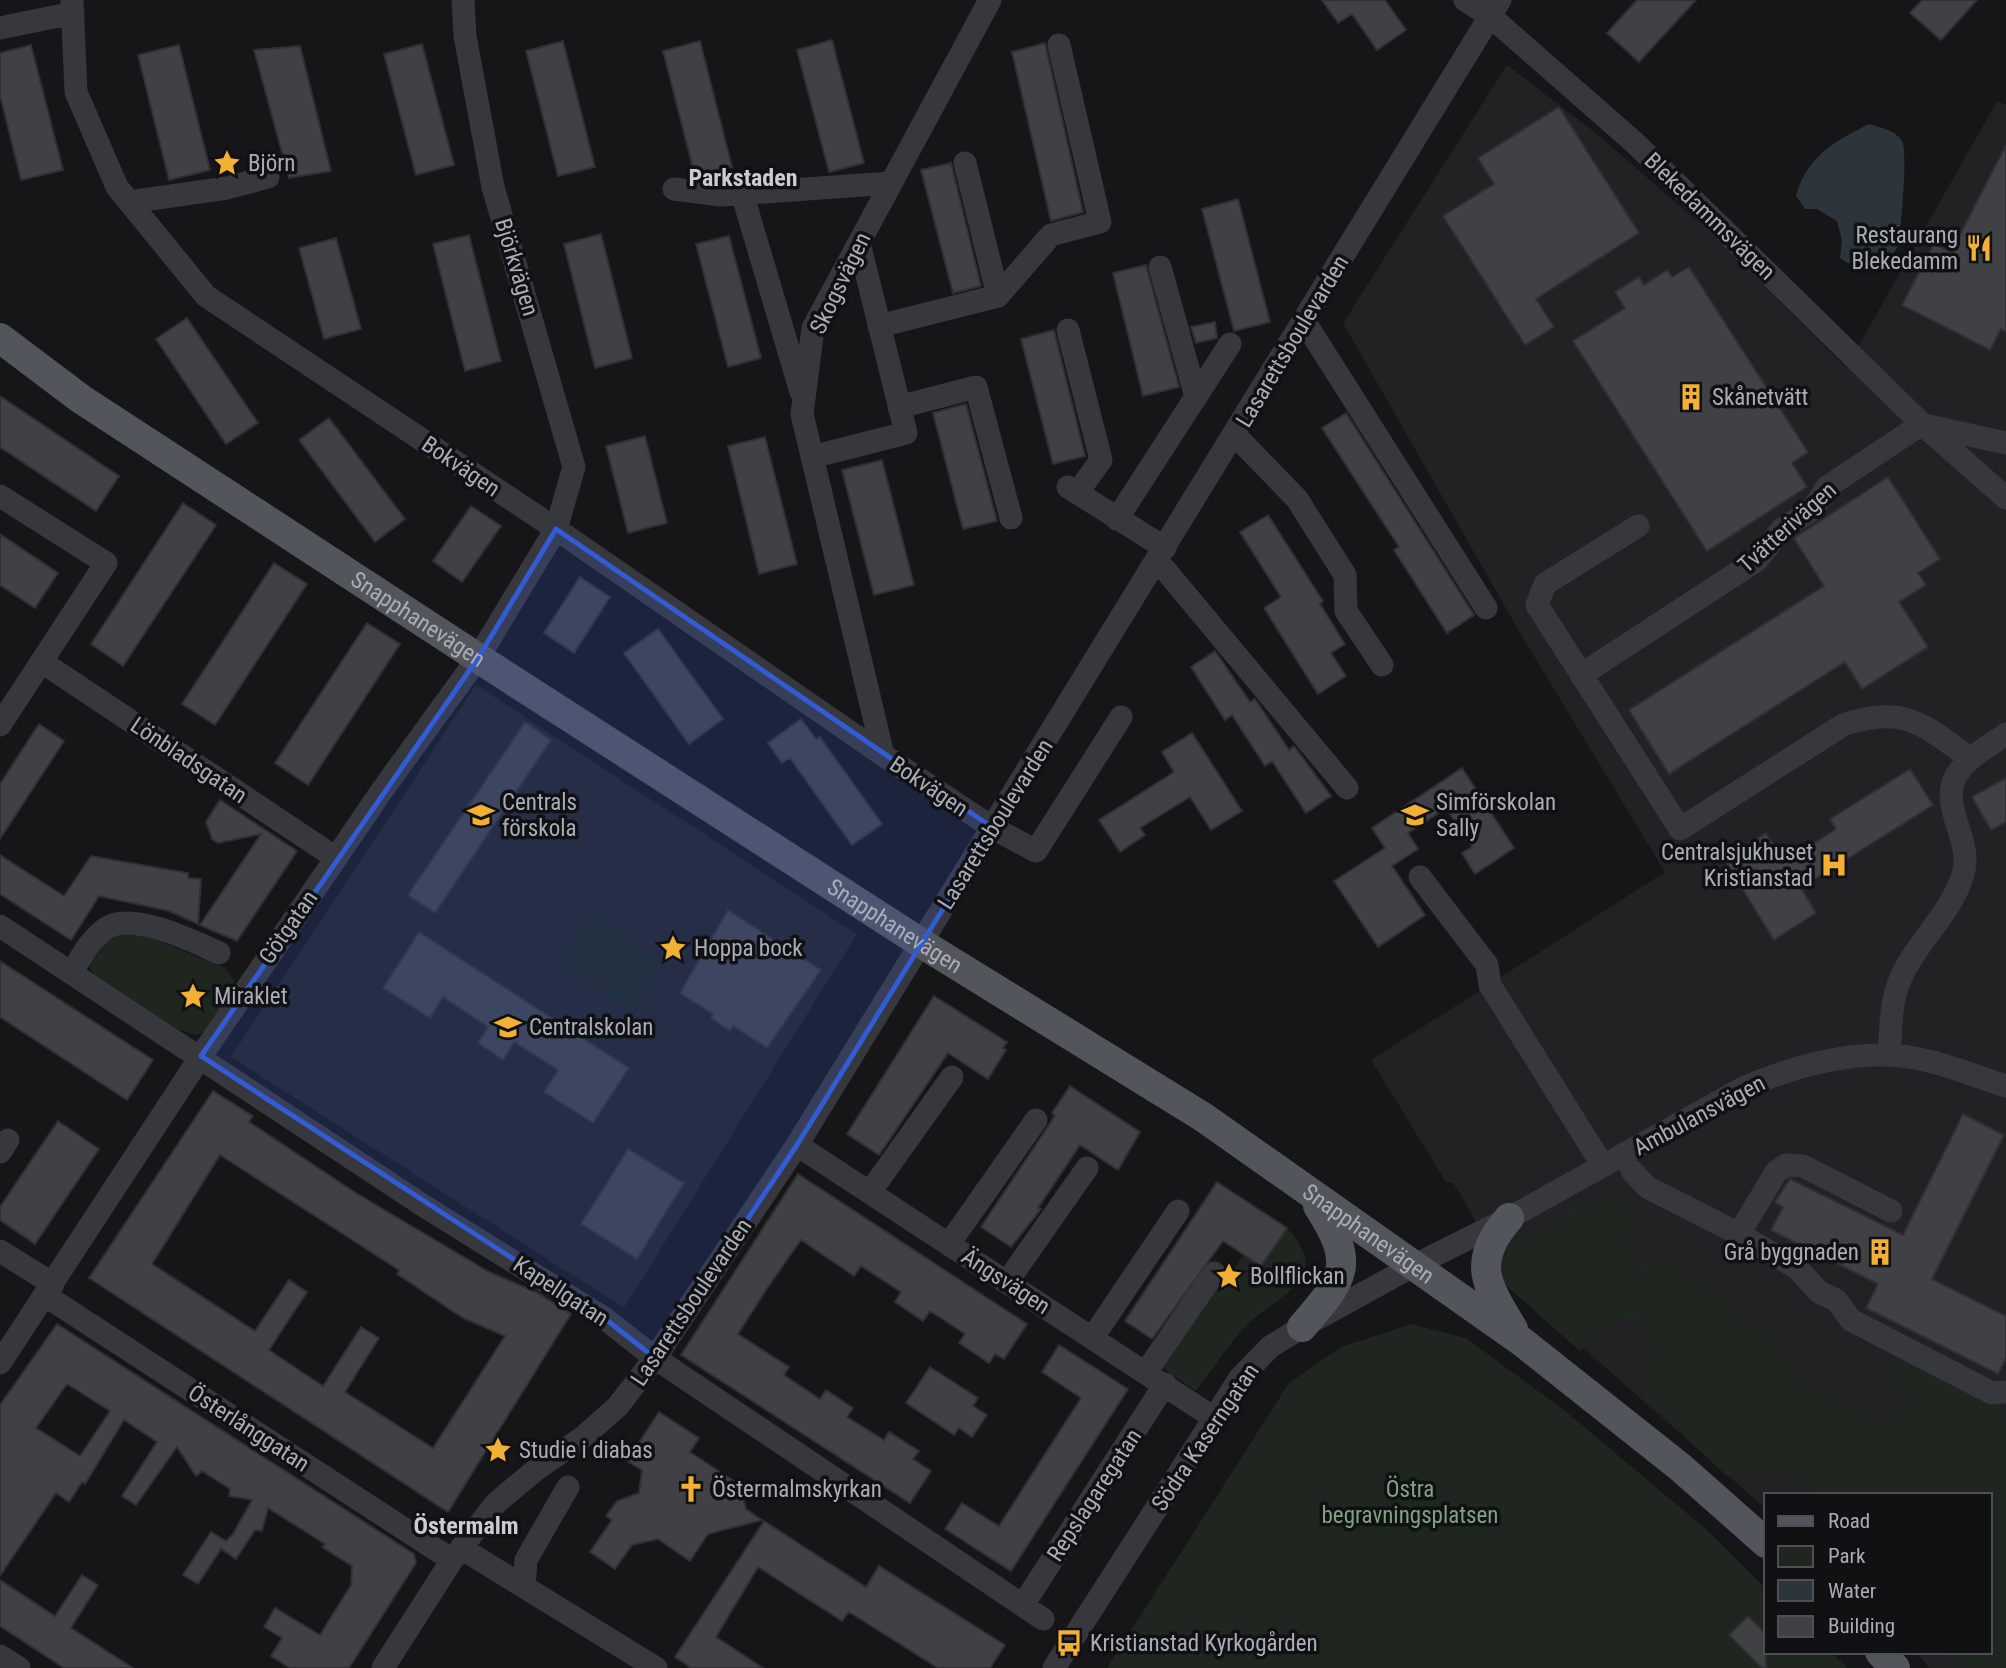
<svg xmlns="http://www.w3.org/2000/svg" width="2006" height="1668" viewBox="0 0 2006 1668" font-family="'Roboto Condensed',sans-serif">
<style>
.built{fill:#222225}
.green{fill:#1e261f}
.water{fill:#2c353c}
.building{fill:#404145;stroke:#303034;stroke-width:2;fill-rule:evenodd}
.lines{fill:none;stroke-linecap:round;stroke-linejoin:round}
.minor{stroke:#37383d;stroke-width:23}
.major{stroke:#53555c;stroke-width:30}
.marked{fill:#325cd3;fill-opacity:0.2;stroke:#325cd3;stroke-width:5;stroke-linejoin:round}
.labels{text-anchor:middle;stroke-width:7;stroke-linejoin:round;paint-order:stroke}
.poi-label{font-size:23px;fill:#a8adb8;stroke:#111113;text-anchor:start}
.street-label{font-size:23px;fill:#a8adb8;stroke:#111113}
.park-label{font-size:23px;fill:#7fa381;stroke:#111113}
.neighbourhood-label{font-size:24px;font-weight:bold;fill:#c9ccd4;stroke:#111113}
</style>
<rect width="100%" height="100%" fill="#161618"/>
<path class="built" d="M 1507,65 L 1597,134 L 1713,235 L 1846,368 L 1997,101 L 2006,105 L 2006,1668 L 1930,1668 L 1915,1652 L 1990,1652 L 1990,1495 L 1766,1495 L 1766,1509 L 1508,1282 L 1461,1195 L 1453,1183 L 1446,1182 L 1371,1060 L 1665,872 L 1523,638 L 1343,323 Z
M 476,685 L 857,934 L 624,1308 L 231,1057 Z"/>
<path class="green" d="M 591,911 L 667,960 L 633,1013 L 557,963 Z
M 139,933 L 225,968 L 234,981 L 235,991 L 209,1029 L 197,1035 L 179,1030 L 94,974 L 89,966 L 112,934 Z
M 1612,1192 L 1627,1211 L 1629,1236 L 1640,1265 L 1681,1269 L 1777,1342 L 1793,1379 L 1886,1424 L 1916,1401 L 1890,1378 L 1902,1355 L 2006,1410 L 2006,1668 L 1959,1668 L 1947,1652 L 1990,1652 L 1990,1495 L 1814,1495 C 1793,1468 1757,1473 1727,1476 L 1637,1392 C 1655,1364 1660,1349 1645,1318 L 1609,1320 L 1603,1336 L 1580,1351 L 1502,1282 C 1503,1274 1503,1262 1507,1255 C 1519,1236 1590,1198 1612,1192 Z
M 1287,1228 C 1333,1277 1282,1293 1250,1322 C 1230,1341 1213,1369 1196,1391 L 1154,1362 L 1214,1273 L 1226,1281 L 1243,1255 L 1261,1266 Z
M 1411,1324 L 1466,1338 L 1569,1414 L 1708,1531 L 1766,1589 L 1766,1652 L 1831,1652 L 1847,1668 L 1107,1668 L 1289,1383 L 1341,1347 Z"/>
<path class="water" d="M 1869,124 C 1881,128 1895,130 1902,141 C 1908,151 1901,230 1898,244 C 1891,269 1857,272 1840,258 L 1842,240 L 1837,221 L 1817,209 L 1805,209 L 1796,196 C 1806,157 1835,141 1869,124 Z"/>
<path class="building" d="M 1322,0 L 1385,0 L 1406,30 L 1377,50 L 1352,14 L 1338,23 Z
M 1637,0 L 1696,0 L 1639,62 L 1607,33 Z
M 1922,0 L 1977,0 L 1941,40 L 1910,13 Z
M 832,40 L 864,163 L 829,172 L 797,50 Z
M 563,41 L 595,167 L 558,176 L 526,51 Z
M 700,41 L 732,167 L 695,176 L 663,51 Z
M 1045,43 L 1083,212 L 1051,221 L 1012,52 Z
M 422,44 L 454,165 L 416,175 L 384,54 Z
M 31,45 L 63,170 L 21,180 L 0,95 L 0,53 Z
M 179,45 L 210,170 L 169,180 L 138,55 Z
M 300,46 L 331,171 L 289,178 L 254,50 Z
M 1559,107 L 1639,233 L 1536,299 L 1554,327 L 1525,345 L 1443,216 L 1494,184 L 1478,158 Z
M 2006,145 L 2006,332 L 2001,329 L 1990,350 L 1902,305 L 1934,244 L 1951,252 Z
M 951,163 L 981,286 L 953,293 L 921,170 Z
M 1238,199 L 1270,322 L 1234,331 L 1202,209 Z
M 601,234 L 632,358 L 595,368 L 564,244 Z
M 469,235 L 501,361 L 465,371 L 433,244 Z
M 729,236 L 761,358 L 728,367 L 696,244 Z
M 336,238 L 361,329 L 324,339 L 299,248 Z
M 1146,265 L 1179,387 L 1143,396 L 1113,273 Z
M 1689,267 L 1808,452 L 1792,463 L 1807,487 L 1707,551 L 1573,341 L 1625,308 L 1615,292 L 1639,277 L 1644,285 L 1667,270 L 1672,277 Z
M 187,318 L 258,423 L 226,444 L 156,339 Z
M 1215,322 L 1217,338 L 1196,343 L 1191,327 Z
M 1054,330 L 1085,456 L 1053,464 L 1021,339 Z
M 0,396 L 119,476 L 96,511 L 0,447 Z
M 966,404 L 997,521 L 963,529 L 933,413 Z
M 1346,413 L 1474,615 L 1447,633 L 1394,550 L 1399,547 L 1322,428 Z
M 329,418 L 405,519 L 375,542 L 299,440 Z
M 645,436 L 667,523 L 628,533 L 606,446 Z
M 765,437 L 797,564 L 759,574 L 728,446 Z
M 882,460 L 914,585 L 874,595 L 842,470 Z
M 1888,477 L 1940,559 L 1918,573 L 1926,585 L 1899,602 L 1928,647 L 1862,689 L 1845,662 L 1669,774 L 1629,710 L 1824,586 L 1794,538 Z
M 183,503 L 216,525 L 123,666 L 91,644 Z
M 471,506 L 501,526 L 462,582 L 433,561 Z
M 1268,515 L 1323,601 L 1320,604 L 1345,644 L 1331,653 L 1346,676 L 1318,694 L 1264,608 L 1281,597 L 1240,532 Z
M 0,534 L 58,573 L 35,608 L 0,585 Z
M 274,563 L 307,584 L 215,725 L 182,704 Z
M 580,577 L 610,597 L 574,653 L 544,633 Z
M 367,623 L 400,644 L 308,785 L 275,763 Z
M 658,629 L 723,719 L 689,744 L 624,653 Z
M 1215,651 L 1250,702 L 1255,699 L 1289,750 L 1294,746 L 1331,796 L 1306,813 L 1272,761 L 1265,766 L 1232,715 L 1225,720 L 1191,667 Z
M 801,719 L 816,739 L 820,737 L 882,824 L 852,845 L 790,758 L 782,763 L 768,743 Z
M 525,722 L 551,740 L 435,913 L 408,895 Z
M 39,724 L 64,741 L 0,839 L 0,784 Z
M 1192,733 L 1242,811 L 1211,830 L 1190,797 L 1140,828 L 1145,835 L 1120,852 L 1099,820 L 1174,772 L 1162,752 Z
M 1462,768 L 1514,848 L 1475,874 L 1462,853 L 1472,847 L 1446,808 L 1408,833 L 1418,849 L 1392,866 L 1425,915 L 1378,947 L 1334,881 L 1385,848 L 1372,828 Z
M 1910,769 L 1933,805 L 1801,888 L 1816,913 L 1774,940 L 1724,859 L 1766,833 L 1784,862 L 1836,829 L 1830,819 Z
M 2006,778 L 2006,822 L 1991,830 L 1972,797 Z
M 220,800 L 297,851 L 237,941 L 200,925 L 261,834 L 218,843 L 212,839 L 206,822 Z
M 0,855 L 64,896 L 91,856 L 188,873 L 188,878 L 201,879 L 198,924 L 169,911 L 99,896 L 71,940 L 0,894 Z
M 728,910 L 821,970 L 767,1048 L 733,1026 L 730,1031 L 711,1018 L 713,1014 L 680,993 Z
M 419,932 L 629,1068 L 593,1123 L 544,1092 L 558,1070 L 514,1042 L 503,1060 L 478,1043 L 488,1027 L 443,997 L 430,1018 L 383,988 Z
M 0,961 L 153,1060 L 127,1100 L 0,1017 Z
M 934,996 L 1007,1042 L 1003,1048 L 1006,1050 L 988,1079 L 948,1053 L 879,1155 L 847,1134 Z
M 1070,1086 L 1140,1132 L 1118,1170 L 1080,1145 L 1038,1208 L 1041,1209 L 1011,1247 L 981,1227 L 1047,1128 L 1055,1115 L 1052,1113 Z
M 213,1091 L 253,1116 L 249,1122 L 356,1193 L 489,1272 L 536,1292 L 571,1314 L 448,1512 L 89,1278 ZM 220,1155 L 399,1270 L 397,1274 L 463,1318 L 505,1336 L 433,1448 L 345,1392 L 379,1338 L 361,1327 L 323,1386 L 269,1350 L 307,1292 L 289,1280 L 255,1331 L 152,1264 Z
M 1963,1114 L 2004,1135 L 1932,1279 L 2006,1316 L 2006,1358 L 1998,1374 L 1866,1308 L 1878,1284 L 1771,1230 L 1783,1207 L 1775,1202 L 1790,1179 L 1903,1235 Z
M 58,1121 L 99,1149 L 35,1244 L 0,1220 L 0,1207 Z
M 628,1149 L 684,1183 L 637,1259 L 581,1224 Z
M 798,1174 L 1027,1324 L 1004,1359 L 995,1354 L 989,1363 L 959,1343 L 965,1334 L 930,1311 L 923,1321 L 895,1302 L 901,1292 L 861,1266 L 854,1276 L 801,1240 L 768,1287 L 738,1334 L 789,1367 L 784,1375 L 820,1399 L 826,1390 L 853,1408 L 847,1417 L 884,1440 L 889,1432 L 919,1451 L 913,1459 L 931,1471 L 910,1503 L 681,1355 Z
M 1217,1182 L 1287,1228 L 1261,1266 L 1223,1241 L 1152,1339 L 1125,1321 Z
M 57,1324 L 414,1554 L 416,1563 L 349,1668 L 290,1668 L 271,1656 L 282,1638 L 264,1627 L 275,1608 L 320,1635 L 351,1585 L 352,1566 L 322,1547 L 325,1544 L 268,1508 L 262,1531 L 255,1530 L 236,1559 L 221,1549 L 198,1584 L 183,1575 L 211,1532 L 226,1541 L 233,1534 L 252,1500 L 229,1496 L 230,1489 L 202,1471 L 196,1476 L 177,1447 L 136,1505 L 122,1496 L 157,1442 L 124,1420 L 85,1484 L 82,1482 L 69,1502 L 56,1493 L 0,1576 L 0,1405 ZM 67,1384 L 110,1411 L 80,1456 L 36,1428 Z
M 1059,1345 L 1128,1389 L 1011,1571 L 945,1529 L 962,1503 L 999,1526 L 1081,1398 L 1042,1372 Z
M 930,1367 L 978,1398 L 973,1406 L 987,1415 L 972,1437 L 959,1428 L 954,1435 L 906,1403 Z
M 659,1412 L 699,1438 L 690,1452 L 740,1485 L 746,1509 L 762,1520 L 708,1534 L 690,1561 L 658,1539 L 632,1545 L 615,1569 L 590,1552 L 612,1520 L 606,1516 L 617,1501 L 639,1493 L 642,1470 L 627,1461 Z
M 764,1521 L 866,1587 L 879,1566 L 1005,1645 L 990,1668 L 938,1668 L 849,1612 L 842,1621 L 758,1567 L 716,1637 L 763,1668 L 691,1668 L 675,1657 Z
M 82,1575 L 98,1585 L 71,1628 L 133,1668 L 64,1668 L 0,1626 L 0,1580 L 55,1616 Z
M 1748,1616 L 1766,1634 L 1766,1668 L 1762,1668 L 1729,1635 Z"/>
<g class="lines">
<path class="minor" d="M 72,0 L 76,92 L 117,187 L 206,296 L 556,529 L 883,755 L 993,828 L 1036,851 L 1121,717
M 1465,0 L 1490,16 L 1635,143 L 1922,424 L 2006,498
M 0,28 L 73,13
M 674,189 L 721,195 L 891,183
M 742,193 L 801,392
M 129,202 L 227,188 L 268,177
M 1160,267 L 1196,397
M 998,296 L 1051,235 L 1100,222 L 1059,45
M 1304,321 L 1486,608
M 879,326 L 998,296 L 965,163
M 1068,330 L 1101,460 L 1077,493
M 899,407 L 976,387 L 1011,518
M 1924,425 L 2006,443
M 1235,435 L 1297,499 L 1345,575 L 1346,611 L 1382,665
M 812,457 L 906,433 L 859,243
M 1068,487 L 1165,548
M 0,496 L 106,563 L 0,725
M 1117,519 L 1230,344
M 1638,526 L 1545,584 L 1537,605 L 1680,829 L 1843,725 C 1904,704 1924,725 1971,759
M 1157,560 L 1347,788
M 42,662 L 336,858
M 1581,675 L 1757,560 L 1782,529 L 1813,509 L 1827,487 L 1922,424
M 883,755 L 802,414 L 813,328 L 990,0
M 1420,877 L 1487,965 L 1490,985 L 1603,1166
M 0,926 L 424,1206 L 604,1318 L 655,1358 L 1043,1619
M 72,972 C 81,957 90,940 105,929 C 130,910 193,941 219,953
M 1889,1055 C 1891,1032 1890,1007 1898,985 C 1912,945 1951,916 1963,874 C 1973,841 1942,811 1954,780 C 1963,759 1988,747 2006,734
M 797,1145 L 1214,1418
M 0,1152 L 8,1140
M 1632,1171 L 1647,1187 L 1739,1234 L 1797,1268 L 1819,1292 L 1836,1300 L 1851,1320 L 1992,1393 L 2006,1392
M 870,1192 L 952,1077
M 1739,1234 L 1776,1172 L 1786,1165 L 1803,1166 L 1891,1211
M 949,1244 L 1036,1120
M 0,1251 L 53,1284
M 1007,1282 L 1087,1168
M 46,1296 L 452,1560
M 1093,1337 L 1178,1211
M 0,1363 L 201,1056 L 383,789 L 478,658 L 556,529 L 574,467 L 493,187 L 465,36 L 463,0
M 1146,1372 L 1214,1273
M 461,1548 L 656,1668
M 524,1587 L 526,1560 L 568,1487
M 1023,1605 L 1165,1384
M 0,1656 L 19,1668
M 383,1668 L 452,1560 L 496,1503 L 538,1468 L 582,1438 L 618,1406 L 655,1358 L 797,1145 L 1500,0
M 1054,1668 L 1240,1378 L 1270,1347 L 1302,1327 L 1413,1266 L 1509,1218 L 1743,1088 C 1798,1064 1869,1045 1928,1061 C 1955,1067 1980,1078 2006,1086"/>
<g class="major">
<path id="s1" d="M 0,338 L 81,399 L 478,658 L 921,943 L 1203,1117 L 1521,1341 L 1680,1467 L 1766,1543"/>
<path d="M 1509,1218 C 1470,1262 1487,1286 1513,1329"/>
<path d="M 1302,1327 C 1345,1277 1356,1265 1318,1206"/>
<path d="M 1880,1652 L 1895,1668"/>
</g>
</g>
<path class="marked" d="M 556,529 L 993,828 L 797,1145 L 655,1358 L 604,1318 L 201,1056 L 478,658 Z"/>
<defs>
<symbol id="sight-bare" viewBox="-9 -9 18 18"><path d="M0-6L1.8-2.2L6-1.7L2.9 1.2L3.7 5.4L0 3.3L-3.7 5.4L-2.9 1.2L-6-1.7L-1.8-2.2Z" fill="#f2b134" stroke="#111113" stroke-width="2.5" paint-order="stroke"/></symbol>
<symbol id="restaurant-bare" viewBox="-9 -9 18 18"><path d="M-5-6h1v4h1v-4h1v4h1v-4h1v5L-1.5 .5V6h-2V.5L-5-1ZM5-6V6H3V1.5H1.5Q1.5-4 5-6Z" fill="#f2b134" stroke="#111113" stroke-width="2.5" paint-order="stroke"/></symbol>
<symbol id="building-bare" viewBox="-9 -9 18 18"><path d="M-4-6H4V6H1V3H-1V6H-4ZM-2.5-4.3h1.7v1.8h-1.7ZM.8-4.3h1.7v1.8H.8ZM-2.5-1h1.7V.8h-1.7ZM.8-1h1.7V.8H.8Z" fill="#f2b134" stroke="#111113" stroke-width="2.5" paint-order="stroke"/></symbol>
<symbol id="school-bare" viewBox="-9 -9 18 18"><path d="M0-5L7-2L0 1L-7-2ZM-4 1L0 2.5L4 1V4Q0 6-4 4Z" fill="#f2b134" stroke="#111113" stroke-width="2.5" paint-order="stroke"/></symbol>
<symbol id="hospital-bare" viewBox="-9 -9 18 18"><path d="M-5-5h3v3.5h4V-5h3V5h-3V1.5h-4V5h-3Z" fill="#f2b134" stroke="#111113" stroke-width="2.5" paint-order="stroke"/></symbol>
<symbol id="church-bare" viewBox="-9 -9 18 18"><path d="M-1.2-6h2.4v3.5h3.3v2.4h-3.3V6h-2.4V-.1h-3.3v-2.4h3.3Z" fill="#f2b134" stroke="#111113" stroke-width="2.5" paint-order="stroke"/></symbol>
<symbol id="bus-bare" viewBox="-9 -9 18 18"><path d="M-5-6H5V4H4V6H2V4H-2V6H-4V4H-5ZM-3.5-4V0h7V-4ZM-3.5 1.2v1.5H-2V1.2ZM2 1.2v1.5H3.5V1.2Z" fill="#f2b134" stroke="#111113" stroke-width="2.5" paint-order="stroke"/></symbol>
</defs>
<g fill-rule="evenodd">
<use href="#sight-bare" x="208" y="144" width="38" height="38"/>
<use href="#restaurant-bare" x="1960" y="229" width="38" height="38"/>
<use href="#building-bare" x="1672" y="378" width="38" height="38"/>
<use href="#school-bare" x="462" y="796" width="38" height="38"/>
<use href="#school-bare" x="1396" y="796" width="38" height="38"/>
<use href="#hospital-bare" x="1815" y="846" width="38" height="38"/>
<use href="#sight-bare" x="654" y="929" width="38" height="38"/>
<use href="#sight-bare" x="174" y="977" width="38" height="38"/>
<use href="#school-bare" x="489" y="1008" width="38" height="38"/>
<use href="#building-bare" x="1861" y="1233" width="38" height="38"/>
<use href="#sight-bare" x="1210" y="1257" width="38" height="38"/>
<use href="#sight-bare" x="479" y="1431" width="38" height="38"/>
<use href="#church-bare" x="672" y="1470" width="38" height="38"/>
<use href="#bus-bare" x="1050" y="1624" width="38" height="38"/>
</g>
<g class="labels">
<g class="poi-label">
<text x="248" y="171">Björn</text>
<text x="1958" y="243" text-anchor="end">Restaurang<tspan x="1958" dy="26">Blekedamm</tspan></text>
<text x="1712" y="405">Skånetvätt</text>
<text x="502" y="810">Centrals<tspan x="502" dy="26">förskola</tspan></text>
<text x="1436" y="810">Simförskolan<tspan x="1436" dy="26">Sally</tspan></text>
<text x="1813" y="860" text-anchor="end">Centralsjukhuset<tspan x="1813" dy="26">Kristianstad</tspan></text>
<text x="694" y="956">Hoppa bock</text>
<text x="214" y="1004">Miraklet</text>
<text x="529" y="1035">Centralskolan</text>
<text x="1859" y="1260" text-anchor="end">Grå byggnaden</text>
<text x="1250" y="1284">Bollflickan</text>
<text x="519" y="1458">Studie i diabas</text>
<text x="712" y="1497">Östermalmskyrkan</text>
<text x="1090" y="1651">Kristianstad Kyrkogården</text>
</g>
<g class="street-label">
<text transform="translate(1710 216) rotate(44)" y="8">Blekedammsvägen</text>
<text transform="translate(517 267) rotate(73)" y="8">Björkvägen</text>
<text transform="translate(840 283) rotate(-64)" y="8">Skogsvägen</text>
<text transform="translate(1292 341) rotate(-59)" y="8">Lasarettsboulevarden</text>
<text transform="translate(461 466) rotate(34)" y="8">Bokvägen</text>
<text transform="translate(1787 527) rotate(-42)" y="8">Tvätterivägen</text>
<text dy="8" stroke="none"><textPath href="#s1" startOffset="504">Snapphanevägen</textPath></text>
<text transform="translate(189 760) rotate(34)" y="8">Lönbladsgatan</text>
<text transform="translate(929 786) rotate(34)" y="8">Bokvägen</text>
<text transform="translate(995 824) rotate(-58)" y="8">Lasarettsboulevarden</text>
<text dy="8" stroke="none"><textPath href="#s1" startOffset="1071">Snapphanevägen</textPath></text>
<text transform="translate(288 927) rotate(-55)" y="8">Götgatan</text>
<text transform="translate(1699 1115) rotate(-28)" y="8">Ambulansvägen</text>
<text dy="8" stroke="none"><textPath href="#s1" startOffset="1636">Snapphanevägen</textPath></text>
<text transform="translate(1006 1281) rotate(33)" y="8">Ängsvägen</text>
<text transform="translate(561 1291) rotate(33)" y="8">Kapellgatan</text>
<text transform="translate(691 1302) rotate(-56)" y="8">Lasarettsboulevarden</text>
<text transform="translate(249 1428) rotate(33)" y="8">Österlånggatan</text>
<text transform="translate(1205 1437) rotate(-56)" y="8">Södra Kaserngatan</text>
<text transform="translate(1094 1495) rotate(-57)" y="8">Repslagaregatan</text>
</g>
<g class="park-label">
<text x="1410" y="1497">Östra<tspan x="1410" dy="26">begravningsplatsen</tspan></text>
</g>
<g class="neighbourhood-label">
<text x="743" y="186">Parkstaden</text>
<text x="466" y="1534">Östermalm</text>
</g>
</g>
<rect x="1764" y="1493" width="228" height="161" fill="#111113" stroke="#4d4f55" stroke-width="2"/>
<rect x="1778" y="1516" width="35" height="10" fill="#53555c" stroke="#4d4f55" stroke-width="2"/>
<text x="1828" y="1528" font-size="21" fill="#a8adb8">Road</text>
<rect x="1778" y="1546" width="35" height="21" fill="#1e261f" stroke="#4d4f55" stroke-width="2"/>
<text x="1828" y="1563" font-size="21" fill="#a8adb8">Park</text>
<rect x="1778" y="1580" width="35" height="21" fill="#2c353c" stroke="#4d4f55" stroke-width="2"/>
<text x="1828" y="1598" font-size="21" fill="#a8adb8">Water</text>
<rect x="1778" y="1616" width="35" height="21" fill="#404145" stroke="#4d4f55" stroke-width="2"/>
<text x="1828" y="1633" font-size="21" fill="#a8adb8">Building</text>
</svg>
